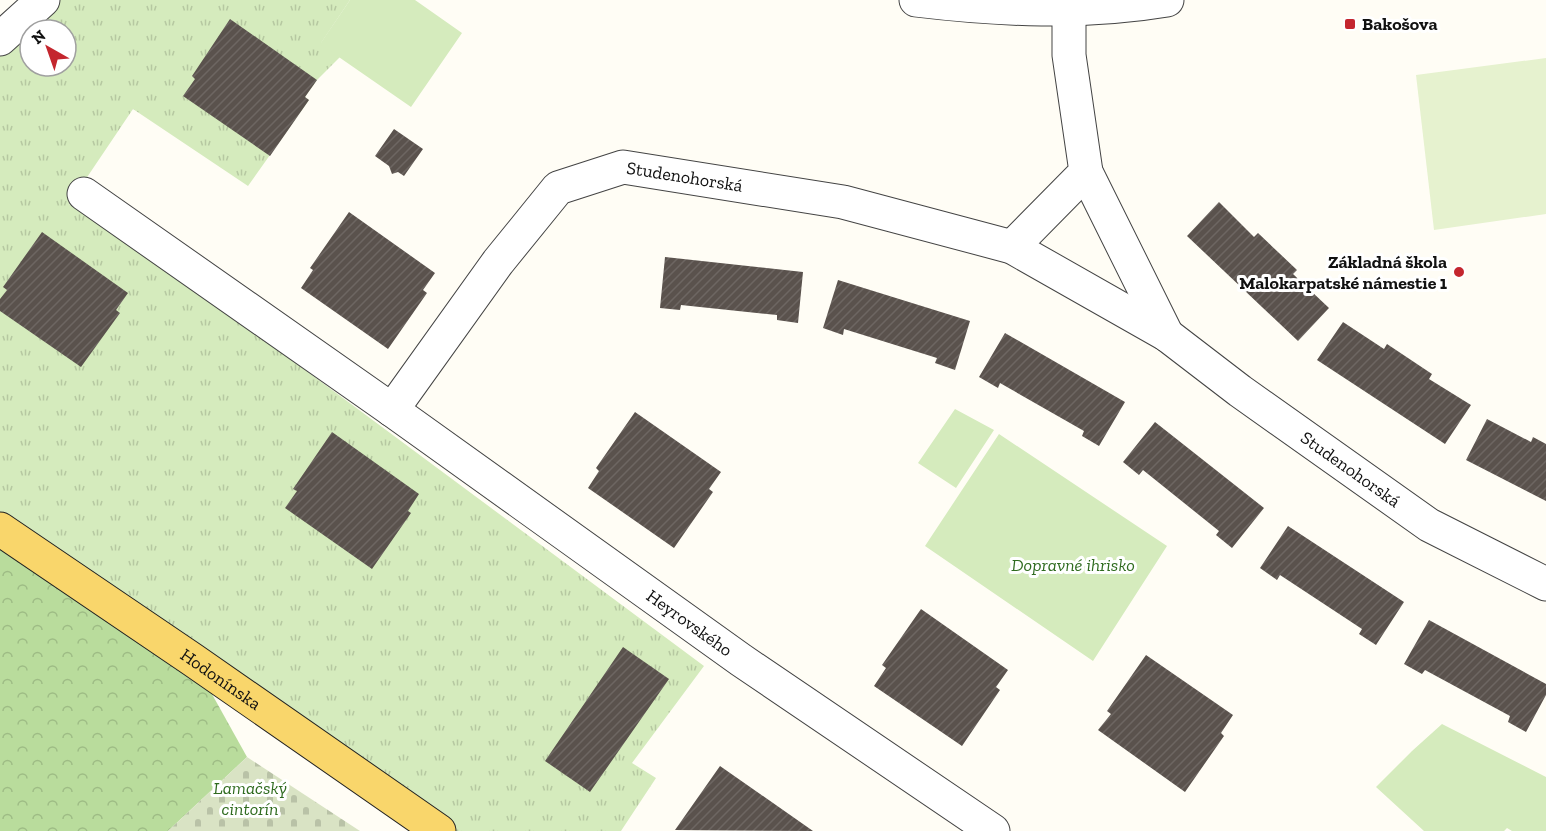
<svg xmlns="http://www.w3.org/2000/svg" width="1546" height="831" viewBox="0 0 1546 831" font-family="'Zilla Slab',serif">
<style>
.grass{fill:url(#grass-tufts);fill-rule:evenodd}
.forest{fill:url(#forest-crowns)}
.cemetery{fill:url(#cemetery-stones)}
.park{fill:#d5ebbd}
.pitch{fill:#e6f2cf}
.building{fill:url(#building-hatch)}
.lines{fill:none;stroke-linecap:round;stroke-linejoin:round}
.minor-casing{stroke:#444;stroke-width:35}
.tertiary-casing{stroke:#444;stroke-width:35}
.primary-casing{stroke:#222;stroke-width:35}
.minor{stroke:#fff;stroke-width:33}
.tertiary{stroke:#fff;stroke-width:33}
.primary{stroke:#f9d66b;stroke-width:33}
.poi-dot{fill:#c4262e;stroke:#fff;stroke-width:2}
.labels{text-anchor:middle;stroke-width:6;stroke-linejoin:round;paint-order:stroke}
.poi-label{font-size:18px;font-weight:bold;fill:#111;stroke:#fff;text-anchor:start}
.street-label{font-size:18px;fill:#111;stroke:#fff}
.park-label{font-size:18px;font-style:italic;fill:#2f6b1f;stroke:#fff}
</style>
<defs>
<pattern id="grass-tufts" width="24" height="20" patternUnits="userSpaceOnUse" patternTransform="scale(1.5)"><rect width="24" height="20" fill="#d5ebbd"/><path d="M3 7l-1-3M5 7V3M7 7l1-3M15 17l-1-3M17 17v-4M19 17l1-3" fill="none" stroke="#b6c8a1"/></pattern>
<pattern id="forest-crowns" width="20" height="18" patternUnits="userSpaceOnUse" patternTransform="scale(1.5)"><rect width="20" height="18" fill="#b9dc9c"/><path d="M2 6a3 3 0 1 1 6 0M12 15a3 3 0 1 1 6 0" fill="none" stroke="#9ebc85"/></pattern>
<pattern id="cemetery-stones" width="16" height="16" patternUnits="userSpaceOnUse" patternTransform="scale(1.5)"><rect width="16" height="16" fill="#d9e3c4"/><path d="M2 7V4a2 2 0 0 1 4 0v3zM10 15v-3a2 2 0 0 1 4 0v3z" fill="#b9c2a7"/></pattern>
<pattern id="building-hatch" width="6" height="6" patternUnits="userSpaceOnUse" patternTransform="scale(1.5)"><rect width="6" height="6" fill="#5a524d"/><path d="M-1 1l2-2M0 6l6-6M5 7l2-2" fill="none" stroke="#6d6662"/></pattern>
</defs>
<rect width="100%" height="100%" fill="#fffdf5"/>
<path class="grass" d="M 43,0 L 350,0 L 321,43 L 340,57 L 317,80 L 305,97 L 309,100 L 248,186 L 133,109 L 69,204 L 184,280 L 704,666 L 632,763 L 656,778 L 621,831 L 439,831 L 0,529 L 0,39 ZM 30,30 L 66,30 L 66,66 L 30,66 Z"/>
<path class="forest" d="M 0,529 L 193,660 L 247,757 L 168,831 L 0,831 Z"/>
<path class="cemetery" d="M 247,757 L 360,831 L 168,831 Z"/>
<path class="park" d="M 350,0 L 415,0 L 462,33 L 411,107 L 320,44 Z
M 955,409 L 994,430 L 956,488 L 918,463 Z
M 999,434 L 1167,546 L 1093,661 L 925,546 Z
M 1442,724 L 1546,777 L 1546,831 L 1512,831 L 1507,828 L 1504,831 L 1424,831 L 1376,787 L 1412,751 Z"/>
<path class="pitch" d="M 1546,58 L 1546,214 L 1434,230 L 1416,75 Z"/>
<path class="building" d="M 230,19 L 317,80 L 305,97 L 309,100 L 270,156 L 183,96 L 195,79 L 192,76 Z
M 394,129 L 423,149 L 404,176 L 398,172 L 392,174 L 389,166 L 375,156 Z
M 1219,202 L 1254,237 L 1258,233 L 1297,270 L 1293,274 L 1329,308 L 1298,341 L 1187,236 Z
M 349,212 L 435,273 L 423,290 L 427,293 L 388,349 L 301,288 L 313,270 L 310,268 Z
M 42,232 L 128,293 L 116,310 L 120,313 L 81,367 L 0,311 L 0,299 L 7,290 L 3,287 Z
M 665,257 L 803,272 L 798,323 L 777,320 L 777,315 L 681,305 L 680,310 L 660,308 Z
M 838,280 L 970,321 L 955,370 L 935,363 L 937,358 L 844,329 L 843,335 L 823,328 Z
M 1343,322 L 1384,349 L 1387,344 L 1432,374 L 1429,379 L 1471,405 L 1445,444 L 1317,360 Z
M 1005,333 L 1125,402 L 1099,446 L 1082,436 L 1084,431 L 1000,383 L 998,388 L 979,377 Z
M 635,412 L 721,472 L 709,489 L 713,492 L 674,548 L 588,488 L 599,471 L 596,468 Z
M 1487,419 L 1531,442 L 1533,437 L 1546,444 L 1546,501 L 1466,460 Z
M 1155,422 L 1264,508 L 1232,548 L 1216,535 L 1219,531 L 1143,470 L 1139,475 L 1123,462 Z
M 332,432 L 419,494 L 408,511 L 411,513 L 372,569 L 285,508 L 297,491 L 293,489 Z
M 1288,526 L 1404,602 L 1376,645 L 1359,634 L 1362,629 L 1280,575 L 1277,580 L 1260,568 Z
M 921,609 L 1008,670 L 996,687 L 1000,690 L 962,746 L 874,686 L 886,668 L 882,665 Z
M 1429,620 L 1546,684 L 1546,695 L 1526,732 L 1508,722 L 1510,716 L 1425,670 L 1422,674 L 1404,664 Z
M 623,647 L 669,679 L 590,792 L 545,761 Z
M 1146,655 L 1233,715 L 1221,733 L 1224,736 L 1185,792 L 1098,730 L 1111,714 L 1107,711 Z
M 720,766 L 813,831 L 675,830 Z"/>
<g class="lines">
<defs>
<g id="minor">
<path d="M 1086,172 L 1167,335"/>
<path id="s1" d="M 84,194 L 392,410 L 741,660 L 993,831"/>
<path d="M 1012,247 L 1086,172 L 1069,55 L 1069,0"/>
<path id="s2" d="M 392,410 L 498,262 L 558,188 L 623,167 L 843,202 L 1012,247 L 1167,335 L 1240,391 L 1429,525 L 1546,584"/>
</g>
<path id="tertiary" d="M 916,0 C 999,10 1084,14 1167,0
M 0,39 L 43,0"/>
<g id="primary">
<path id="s3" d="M 0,529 L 193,660 L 439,831"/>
</g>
</defs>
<use href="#minor" class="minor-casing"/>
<use href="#tertiary" class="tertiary-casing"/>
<use href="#primary" class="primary-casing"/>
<use href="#minor" class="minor"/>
<use href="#tertiary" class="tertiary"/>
<use href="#primary" class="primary"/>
</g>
<g class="poi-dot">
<rect x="1344" y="18" width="12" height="12" rx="3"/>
<circle cx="1459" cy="272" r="6"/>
</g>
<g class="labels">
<g class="poi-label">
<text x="1362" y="30">Bakošova</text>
<text x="1447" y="268" text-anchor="end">Základná škola<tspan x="1447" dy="21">Malokarpatské námestie 1</tspan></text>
</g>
<g class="street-label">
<text dy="6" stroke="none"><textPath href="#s2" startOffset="408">Studenohorská</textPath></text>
<text dy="6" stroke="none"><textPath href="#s2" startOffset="1149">Studenohorská</textPath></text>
<text dy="6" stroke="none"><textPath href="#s1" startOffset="742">Heyrovského</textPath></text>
<text dy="6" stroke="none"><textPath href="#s3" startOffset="267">Hodonínska</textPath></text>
</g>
<g class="park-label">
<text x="1073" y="571">Dopravné ihrisko</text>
<text x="250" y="794">Lamačský<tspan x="250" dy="21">cintorín</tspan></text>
</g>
</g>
<g transform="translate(48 48) rotate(320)"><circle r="28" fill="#ffffff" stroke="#a0a0a0" stroke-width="1.5"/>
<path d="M0-4.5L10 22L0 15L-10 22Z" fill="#c4262e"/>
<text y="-9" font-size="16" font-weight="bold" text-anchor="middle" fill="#111111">N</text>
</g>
</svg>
